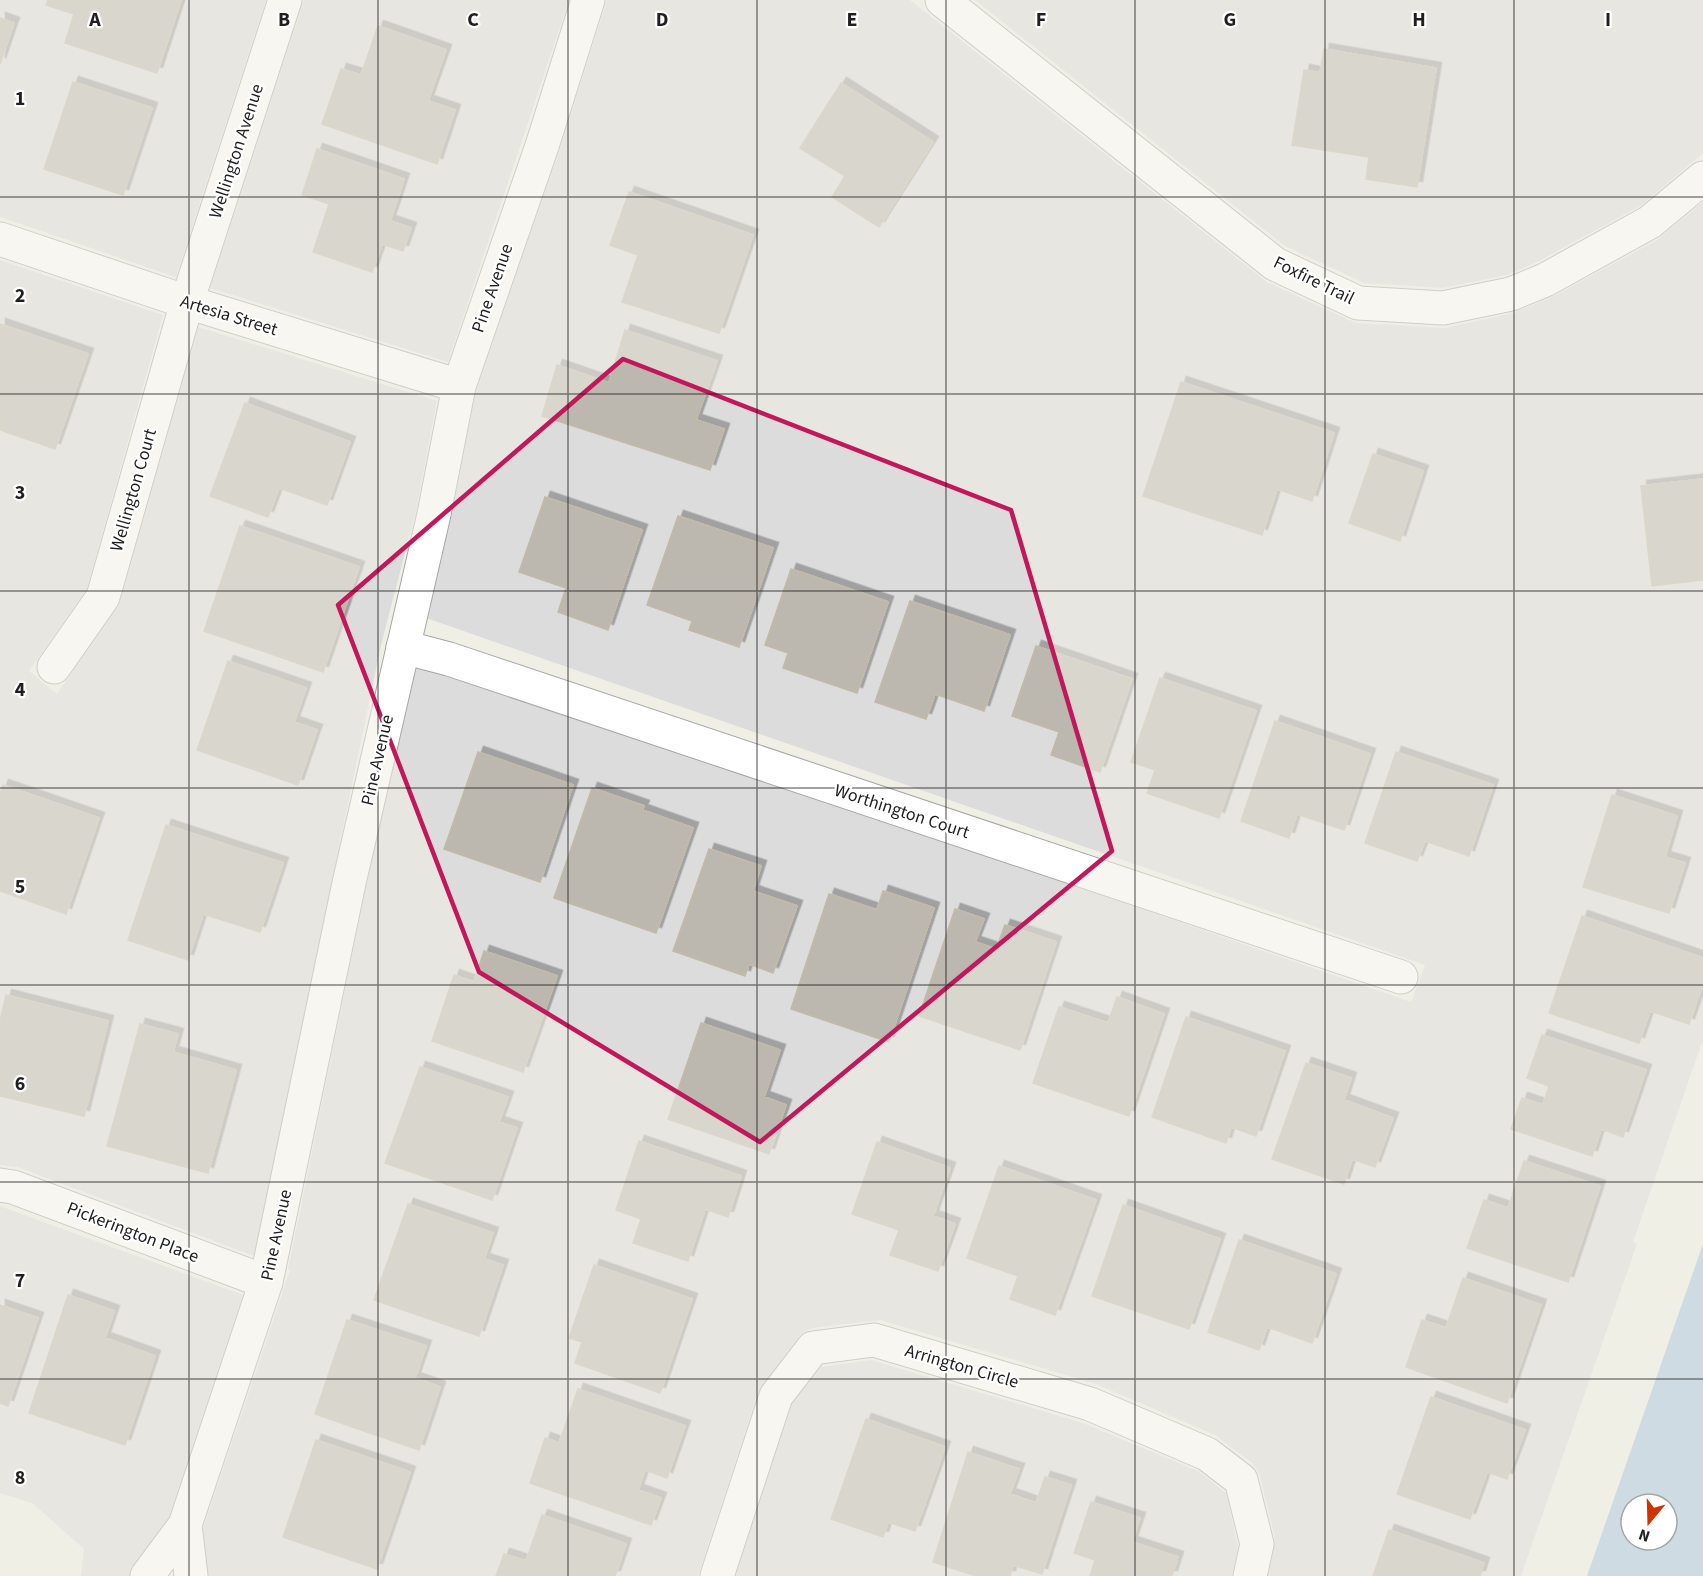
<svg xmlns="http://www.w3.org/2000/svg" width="1703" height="1576" viewBox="0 0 1703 1576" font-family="'Source Sans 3',sans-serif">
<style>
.residential{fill:#dddcdc}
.water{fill:#a6c3de;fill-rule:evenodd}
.building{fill:#bdb8af;stroke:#c2baa7;stroke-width:1.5;filter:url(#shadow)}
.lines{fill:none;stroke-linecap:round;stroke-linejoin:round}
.minor-casing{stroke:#a6a6a6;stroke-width:35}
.tertiary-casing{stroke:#a6a6a6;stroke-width:35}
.minor{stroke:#fff;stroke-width:33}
.tertiary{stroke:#fff;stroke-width:33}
.marked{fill:none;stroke:#c2185b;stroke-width:4.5;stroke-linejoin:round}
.grid{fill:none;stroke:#1f1f1f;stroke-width:1.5;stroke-opacity:0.55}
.labels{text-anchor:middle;stroke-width:4.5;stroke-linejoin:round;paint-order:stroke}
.street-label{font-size:18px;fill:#1f1f1f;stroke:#fff}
.grid-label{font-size:20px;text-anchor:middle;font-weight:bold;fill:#1f1f1f;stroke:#fff;stroke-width:4.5;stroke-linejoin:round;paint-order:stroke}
</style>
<defs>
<filter id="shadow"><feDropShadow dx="5.5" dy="-5.5" stdDeviation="0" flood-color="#0004"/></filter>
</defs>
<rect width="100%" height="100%" fill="#f0efe5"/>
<path class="residential" d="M 0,0 L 266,0 L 176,277 L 0,217 Z
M 304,0 L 569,0 L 448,362 L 210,288 Z
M 607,0 L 910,0 L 1267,282 L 1356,323 L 1445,328 L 1513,313 L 1552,297 L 1657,240 L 1703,202 L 1703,1039 L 1633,1242 L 1637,1244 L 1521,1576 L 1268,1576 L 1275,1538 L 1259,1473 L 1252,1463 L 1215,1435 L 1096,1384 L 880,1320 L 812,1328 L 800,1335 L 759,1390 L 698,1576 L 187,1576 L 290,1270 L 288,1269 L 366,887 L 417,658 L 1411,1002 L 1425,965 L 426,618 L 451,517 L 476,390 L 559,151 Z
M 975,0 L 1703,0 L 1703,153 L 1642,205 L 1539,261 L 1507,275 L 1443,288 L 1364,283 L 1285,246 Z
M 0,260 L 163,315 L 87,589 L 29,671 L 57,694 L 120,602 L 198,327 L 437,401 L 416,511 L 381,645 L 254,1256 L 17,1167 L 0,1165 Z
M 0,1206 L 243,1295 L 150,1576 L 81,1576 L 84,1549 L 32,1503 L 0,1493 Z
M 871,1360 L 1083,1423 L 1198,1471 L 1226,1493 L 1238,1546 L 1232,1576 L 735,1576 L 791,1405 L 821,1367 Z"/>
<path class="water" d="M 1703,1244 L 1703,1576 L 1587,1576 ZM 1631,1504 L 1667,1504 L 1667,1540 L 1631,1540 Z"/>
<path class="building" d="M 48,0 L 181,0 L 157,73 L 65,43 L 74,14 L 46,5 Z
M 0,18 L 14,23 L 0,64 Z
M 378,26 L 446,50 L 428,101 L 455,110 L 437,164 L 322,124 L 341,69 L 361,75 Z
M 1324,49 L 1436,68 L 1417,187 L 1366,179 L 1369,157 L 1292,145 L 1304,70 L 1320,73 Z
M 73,82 L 152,108 L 123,195 L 44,169 Z
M 841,83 L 933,142 L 879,227 L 832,197 L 845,176 L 800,148 Z
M 317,149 L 404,179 L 390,221 L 411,228 L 403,251 L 382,244 L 372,272 L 313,252 L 329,204 L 302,195 Z
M 629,192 L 753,235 L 719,333 L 622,302 L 638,255 L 610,245 Z
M 0,324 L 88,354 L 55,449 L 0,430 Z
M 625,330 L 717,361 L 696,420 L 724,429 L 710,470 L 542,416 L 557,365 L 609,383 Z
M 1181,382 L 1334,433 L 1312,501 L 1277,489 L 1262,535 L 1143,496 Z
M 245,403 L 350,442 L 327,505 L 279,488 L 268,517 L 210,496 Z
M 1373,454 L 1423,471 L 1400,541 L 1349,523 Z
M 1703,479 L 1703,580 L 1652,586 L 1641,486 Z
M 545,497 L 642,530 L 608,630 L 558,612 L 566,588 L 519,572 Z
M 678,516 L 773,548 L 739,647 L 689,630 L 692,621 L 647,605 Z
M 240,526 L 359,567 L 323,672 L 204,631 Z
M 791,569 L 888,602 L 857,693 L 783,668 L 788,653 L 765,645 Z
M 910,601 L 1010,635 L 984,711 L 935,694 L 926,719 L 875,702 Z
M 1036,646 L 1132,679 L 1100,772 L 1051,755 L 1059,732 L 1012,716 Z
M 228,661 L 306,688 L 294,722 L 317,730 L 298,785 L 197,750 Z
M 1160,678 L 1256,711 L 1219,818 L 1147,793 L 1155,770 L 1131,762 Z
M 1275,721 L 1370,754 L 1344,830 L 1297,814 L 1289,838 L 1241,821 Z
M 478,752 L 573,785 L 540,882 L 444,849 Z
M 1396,752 L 1493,785 L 1469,856 L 1425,841 L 1417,861 L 1365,843 Z
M 3,785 L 99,818 L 66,914 L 0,891 L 0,794 Z
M 592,788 L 644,806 L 642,810 L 693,828 L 656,933 L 554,898 Z
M 1612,795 L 1677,816 L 1665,857 L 1685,863 L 1669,913 L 1583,887 Z
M 166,825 L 283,863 L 260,932 L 203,914 L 188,960 L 128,940 Z
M 709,849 L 761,866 L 753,891 L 797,906 L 773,973 L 749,964 L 745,976 L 673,951 Z
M 883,891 L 934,908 L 889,1042 L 791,1009 L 829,894 L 877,910 Z
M 955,909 L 984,919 L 975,942 L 996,949 L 1005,925 L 1056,942 L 1020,1050 L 919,1016 Z
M 1582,916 L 1703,958 L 1703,983 L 1689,1024 L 1650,1011 L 1639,1043 L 1549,1013 Z
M 484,951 L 557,976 L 523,1072 L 432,1041 L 454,975 L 474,982 Z
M 6,995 L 108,1021 L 84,1116 L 0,1096 L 0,1021 Z
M 1117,997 L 1164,1014 L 1129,1116 L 1033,1083 L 1059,1007 L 1108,1023 Z
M 1186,1017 L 1285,1051 L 1256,1136 L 1231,1127 L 1226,1143 L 1152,1117 Z
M 701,1023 L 780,1050 L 764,1097 L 786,1105 L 769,1154 L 668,1119 Z
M 140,1024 L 178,1034 L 173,1052 L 236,1070 L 208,1173 L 107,1146 Z
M 1542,1035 L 1646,1070 L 1623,1137 L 1601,1129 L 1592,1156 L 1511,1129 L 1522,1098 L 1543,1105 L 1549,1086 L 1527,1078 Z
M 1306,1063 L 1351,1078 L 1344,1100 L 1393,1118 L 1375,1167 L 1352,1159 L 1344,1184 L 1272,1159 Z
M 420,1067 L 508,1097 L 499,1122 L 517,1128 L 492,1200 L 385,1163 Z
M 639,1141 L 741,1176 L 728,1217 L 705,1209 L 688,1261 L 633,1243 L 641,1219 L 616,1210 Z
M 877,1142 L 950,1168 L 933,1216 L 955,1224 L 938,1271 L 890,1255 L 899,1230 L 852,1214 Z
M 1524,1161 L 1600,1186 L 1568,1282 L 1467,1248 L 1484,1200 L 1508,1208 Z
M 999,1166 L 1096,1200 L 1055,1315 L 1010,1299 L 1018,1276 L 967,1258 Z
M 408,1204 L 493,1233 L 484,1259 L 503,1265 L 479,1336 L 374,1300 Z
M 1123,1205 L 1220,1239 L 1189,1329 L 1092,1296 Z
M 1239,1240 L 1336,1274 L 1312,1343 L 1267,1327 L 1259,1350 L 1208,1332 Z
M 594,1265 L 692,1299 L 660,1393 L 575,1363 L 582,1342 L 569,1338 Z
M 1463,1278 L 1541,1305 L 1507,1403 L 1406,1367 L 1422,1320 L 1446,1328 Z
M 68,1295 L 114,1311 L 105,1338 L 155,1356 L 125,1445 L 29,1413 Z
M 0,1305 L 38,1318 L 8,1406 L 0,1403 Z
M 347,1320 L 426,1346 L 415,1378 L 440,1387 L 419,1450 L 315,1414 Z
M 578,1389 L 685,1426 L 667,1478 L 645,1470 L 638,1490 L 661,1498 L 651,1525 L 530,1483 L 545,1438 L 559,1443 Z
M 1431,1397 L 1525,1430 L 1507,1479 L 1487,1472 L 1470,1519 L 1397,1494 Z
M 866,1419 L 945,1447 L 915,1531 L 888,1522 L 883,1537 L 831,1519 Z
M 316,1440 L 410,1472 L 377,1569 L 283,1537 Z
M 968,1452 L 1019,1469 L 1010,1494 L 1036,1503 L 1045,1477 L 1071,1485 L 1042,1574 L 1013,1565 L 1010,1576 L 976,1576 L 933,1562 Z
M 1091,1502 L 1140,1518 L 1132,1542 L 1178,1557 L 1172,1576 L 1090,1576 L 1095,1560 L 1074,1553 Z
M 542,1515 L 626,1544 L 615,1576 L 496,1576 L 504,1554 L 526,1561 Z
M 1389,1530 L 1484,1563 L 1480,1576 L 1373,1576 Z"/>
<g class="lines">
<defs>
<path id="minor" d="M 942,0 L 1275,264 L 1358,303 L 1443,308 L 1511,294 L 1545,280 L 1650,222 L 1703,178
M 403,647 L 449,659 L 1401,977
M 54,667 L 103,597 L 187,302 L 285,0
M 0,1185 L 13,1187 L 266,1282
M 717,1576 L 776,1396 L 813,1348 L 874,1340 L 1090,1404 L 1207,1454 L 1241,1480 L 1257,1544 L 1250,1576"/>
<path id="tertiary" d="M 0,239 L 187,302 L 459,386
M 185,1525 L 191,1576
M 147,1576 L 185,1525 L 266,1282 L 349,883 L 434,514 L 459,386 L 542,146 L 588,0"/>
</defs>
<use href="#minor" class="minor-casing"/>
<use href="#tertiary" class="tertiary-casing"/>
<use href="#minor" class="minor"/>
<use href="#tertiary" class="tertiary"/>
</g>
<path d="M0 0H1703V1576H0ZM 623,359 L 1011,510 L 1112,851 L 760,1142 L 479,972 L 338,605 Z" fill="#f0efe5" fill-opacity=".55" fill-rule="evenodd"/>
<path class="marked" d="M 623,359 L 1011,510 L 1112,851 L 760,1142 L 479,972 L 338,605 Z"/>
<path class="grid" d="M 189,0 L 189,1576M 378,0 L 378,1576M 568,0 L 568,1576M 757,0 L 757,1576M 946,0 L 946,1576M 1135,0 L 1135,1576M 1325,0 L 1325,1576M 1514,0 L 1514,1576M 0,197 L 1703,197M 0,394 L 1703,394M 0,591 L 1703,591M 0,788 L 1703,788M 0,985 L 1703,985M 0,1182 L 1703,1182M 0,1379 L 1703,1379"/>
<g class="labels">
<g class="street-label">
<text transform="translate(236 151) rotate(-72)" y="6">Wellington Avenue</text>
<text transform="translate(1314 280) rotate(26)" y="6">Foxfire Trail</text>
<text transform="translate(492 288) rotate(-71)" y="6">Pine Avenue</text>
<text transform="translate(229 315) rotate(17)" y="6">Artesia Street</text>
<text transform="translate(133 490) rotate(-74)" y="6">Wellington Court</text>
<text transform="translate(377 760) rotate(-77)" y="6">Pine Avenue</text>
<text transform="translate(902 811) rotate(18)" y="6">Worthington Court</text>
<text transform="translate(133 1232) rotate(21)" y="6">Pickerington Place</text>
<text transform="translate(276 1235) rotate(-78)" y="6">Pine Avenue</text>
<text transform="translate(962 1366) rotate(16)" y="6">Arrington Circle</text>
</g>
</g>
<g class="grid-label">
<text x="95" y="26">A</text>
<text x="284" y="26">B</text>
<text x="473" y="26">C</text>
<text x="662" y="26">D</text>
<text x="852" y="26">E</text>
<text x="1041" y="26">F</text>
<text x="1230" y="26">G</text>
<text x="1419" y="26">H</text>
<text x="1608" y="26">I</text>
<text x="20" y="105">1</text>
<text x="20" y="302">2</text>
<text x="20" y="499">3</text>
<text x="20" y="696">4</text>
<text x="20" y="893">5</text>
<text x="20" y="1090">6</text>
<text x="20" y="1287">7</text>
<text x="20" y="1484">8</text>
</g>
<g transform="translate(1649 1522) rotate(199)"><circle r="28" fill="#ffffff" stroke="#a5a5a5" stroke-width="1.5"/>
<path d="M0-4.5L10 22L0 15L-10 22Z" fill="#ce3300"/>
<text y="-9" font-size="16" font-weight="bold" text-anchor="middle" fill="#1f1f1f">N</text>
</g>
</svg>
